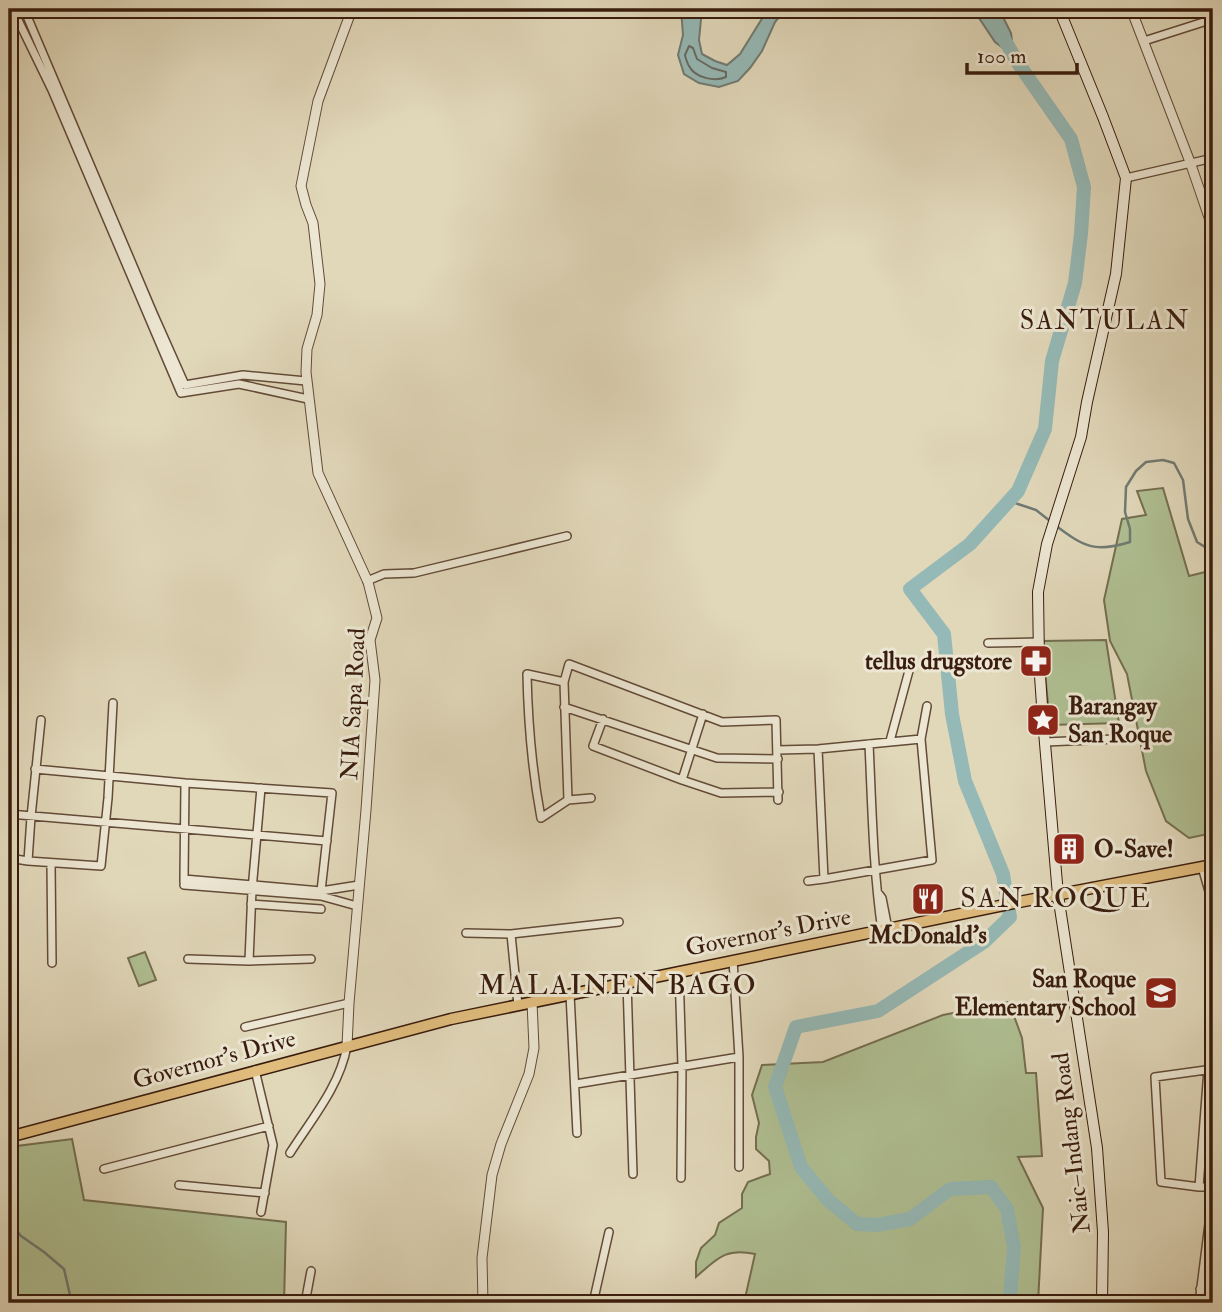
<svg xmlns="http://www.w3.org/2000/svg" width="1222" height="1312" viewBox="0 0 1222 1312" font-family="'IM FELL Double Pica',serif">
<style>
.green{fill:#afbf92;stroke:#746e50;stroke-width:2}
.water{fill:#95b9b6;stroke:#707a72;stroke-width:2}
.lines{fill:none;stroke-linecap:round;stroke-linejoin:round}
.shore{stroke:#676a62;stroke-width:2}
.stream{stroke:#707a72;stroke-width:2.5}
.river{stroke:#95b9b6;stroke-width:14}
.minor-casing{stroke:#634b38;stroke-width:10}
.tertiary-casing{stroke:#634b38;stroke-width:11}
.secondary-casing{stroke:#391c0d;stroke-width:12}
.primary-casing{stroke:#391c0d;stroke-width:13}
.minor{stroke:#ece6d2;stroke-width:7}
.tertiary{stroke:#ece6d2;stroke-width:9}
.secondary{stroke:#ece6d2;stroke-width:10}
.primary{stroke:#e0bc7d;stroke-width:10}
.labels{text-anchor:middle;stroke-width:6;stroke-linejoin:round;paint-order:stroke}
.poi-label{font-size:24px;font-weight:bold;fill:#391c0d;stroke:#ece6d2;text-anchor:end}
.street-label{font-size:24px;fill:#391c0d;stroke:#ece6d2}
.neighbourhood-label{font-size:26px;letter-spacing:2px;fill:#391c0d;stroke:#ece6d2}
.quarter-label{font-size:28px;letter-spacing:2px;fill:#391c0d;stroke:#ece6d2}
</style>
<rect width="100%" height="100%" fill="#e1d8ba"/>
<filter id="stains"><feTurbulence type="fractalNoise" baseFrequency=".00286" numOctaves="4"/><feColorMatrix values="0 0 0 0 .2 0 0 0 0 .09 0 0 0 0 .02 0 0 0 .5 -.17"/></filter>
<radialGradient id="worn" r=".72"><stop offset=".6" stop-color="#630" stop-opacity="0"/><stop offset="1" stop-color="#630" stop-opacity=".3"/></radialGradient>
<path class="green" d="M 1163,488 L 1189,576 L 1213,570 L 1213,833 L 1189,838 L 1166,821 L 1146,771 L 1127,674 L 1110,641 L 1104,600 L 1122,519 L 1146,515 L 1137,491 Z
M 1106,640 L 1119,723 L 1050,725 L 1042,641 Z
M 145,952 L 156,980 L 139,986 L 128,958 Z
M 1009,1002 L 1022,1038 L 1026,1073 L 1036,1073 L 1042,1156 L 1018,1157 L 1043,1208 L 1038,1303 L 744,1303 L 755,1254 C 725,1248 718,1258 696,1277 L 696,1262 L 701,1248 L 715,1235 L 719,1223 L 742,1208 L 742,1194 L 748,1182 L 770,1174 L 769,1161 L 756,1149 L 756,1137 L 759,1123 L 752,1095 L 762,1065 L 823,1062 L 943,1015 Z
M 72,1139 L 84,1200 L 286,1222 L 284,1303 L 9,1303 L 9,1147 Z"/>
<path class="water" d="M 681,9 L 702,9 L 699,40 L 702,54 L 715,61 L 727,65 L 740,54 L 768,9 L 786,9 L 775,22 L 762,51 L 750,68 L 738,81 L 719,87 L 699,83 L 684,74 L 678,55 L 683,35 Z
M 933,9 L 999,9 L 1011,33 L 1014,56 L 995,42 L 979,18 L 961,9 Z"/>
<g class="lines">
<path class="shore" d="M 689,46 L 693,48 L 697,59 L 712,68 L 726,72 L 726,77 C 715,82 695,78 689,66 C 688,65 685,56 685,55 Z"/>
<path class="stream" d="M 1009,501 L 1036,510 L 1050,521
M 1055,525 C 1084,547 1095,553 1130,542 L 1130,529 L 1125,512 L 1126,487 L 1136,471 L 1146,462 L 1163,460 L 1174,463 L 1183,480 L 1188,519 L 1197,542 L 1213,552
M 9,1221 L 21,1236 L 44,1252 L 64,1269 L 70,1295 L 70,1303"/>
<path class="river" d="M 1004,39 L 1018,63 L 1071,139 L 1084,187 L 1081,234 L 1075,283 L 1052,361 L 1045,429 L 1018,491 L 970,544 L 910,589 L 944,634 L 952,714 L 965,781 L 1003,874 L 1010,917 L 984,942 L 878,1011 L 796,1027 L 775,1087 L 801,1167 L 828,1200 L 857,1224 L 877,1225 L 910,1219 L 950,1189 L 991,1187 L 1007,1209 L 1014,1247 L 1010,1298 L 1007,1303"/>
<defs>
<path id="minor" d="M 15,9 L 17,18 L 52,90 L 181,393
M 24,9 L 153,313 L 185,385
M 1144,41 L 1213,19
M 1126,178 L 1213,158
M 185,385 L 243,375 L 306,381
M 181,393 L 239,384 L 308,399
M 367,581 L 384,574 L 414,573 L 567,536
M 988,643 L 1039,642
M 564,682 L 527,674 C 528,723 532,770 541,818 L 568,800 L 591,798
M 564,707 L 717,758 L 778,759
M 603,719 L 593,746 L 682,780 L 721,793 L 779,792
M 890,741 L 910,667
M 1045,742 L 1115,739
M 869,744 C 872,806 873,869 882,931
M 818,749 L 824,879
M 777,750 L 818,749 L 921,739
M 35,769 L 185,783
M 682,780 L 703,714
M 261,788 L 252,890 L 249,961 L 311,959
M 568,800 L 564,682 L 569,664 L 722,722 L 776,720 L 778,800
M 9,814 L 327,841
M 9,858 L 28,861 L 101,866 L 108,798 L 113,703
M 28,861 L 31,817 L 41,720
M 51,863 L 52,963
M 1202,867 L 1213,905
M 184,879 L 185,783 L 332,793 L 321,891 L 359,885
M 808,881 L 824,879 L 932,860 L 921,739 L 927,706
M 184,882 L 184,879 L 321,891 L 321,895
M 184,885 L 321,896 L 357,906
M 879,894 L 882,898 L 888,929
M 251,904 L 321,909
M 466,933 L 512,934
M 188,959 L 249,961
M 733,960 L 739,1057 L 739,1167
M 679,971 L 682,1066 L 681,1178
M 627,982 L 633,1174
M 570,994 L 577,1133
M 518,1005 L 511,934 L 619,922
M 245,1027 L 349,1003
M 1213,1069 L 1155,1077 L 1161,1182 L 1199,1187 L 1213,1187
M 255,1070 L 273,1145 L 261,1212
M 576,1084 L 739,1057
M 290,1153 C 311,1120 340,1086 347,1046
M 104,1169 L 269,1126
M 179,1185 L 265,1193
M 1199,1187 L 1208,1070
M 311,1271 L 306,1298 L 323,1303
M 1200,1289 L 1213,1291
M 593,1303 L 609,1232
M 1199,1303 L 1209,1224"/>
<path id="tertiary" d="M 1131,9 L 1190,162 L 1213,229
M 347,1046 L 349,1003 L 366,810 L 375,680 L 370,640 L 377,618 L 368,582 L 318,473 L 306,372 L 307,349 L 317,315 L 320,284 L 313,223 L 306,205 L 301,186 L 318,101 L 352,9
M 483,1303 L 482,1258 L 492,1175 L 501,1144 L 529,1074 L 534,1048 L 532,1002"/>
<path id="secondary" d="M 1059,9 L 1103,117 L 1126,178 L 1116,274 L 1087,402 L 1081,437 L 1047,544 L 1038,592 L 1039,661 L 1043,720 L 1058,895 L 1097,1148 L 1103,1232 L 1102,1303"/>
<path id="primary" d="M 9,1137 L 451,1019 L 1019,902 L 1213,865"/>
</defs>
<use href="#minor" class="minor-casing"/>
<use href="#tertiary" class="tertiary-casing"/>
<use href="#secondary" class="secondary-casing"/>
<use href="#primary" class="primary-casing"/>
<use href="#minor" class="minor"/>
<use href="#tertiary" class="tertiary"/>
<use href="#secondary" class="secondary"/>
<use href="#primary" class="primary"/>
</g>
<defs>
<symbol id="pharmacy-square" viewBox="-11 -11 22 22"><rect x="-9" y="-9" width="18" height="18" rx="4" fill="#8f2418" stroke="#ece6d2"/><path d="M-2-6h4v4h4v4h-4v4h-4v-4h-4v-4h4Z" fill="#fff"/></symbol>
<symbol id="sight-square" viewBox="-11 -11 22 22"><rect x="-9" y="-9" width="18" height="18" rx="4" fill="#8f2418" stroke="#ece6d2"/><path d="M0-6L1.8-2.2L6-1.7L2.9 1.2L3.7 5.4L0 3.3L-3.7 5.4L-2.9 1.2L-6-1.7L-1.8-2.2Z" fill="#fff"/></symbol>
<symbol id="building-square" viewBox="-11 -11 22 22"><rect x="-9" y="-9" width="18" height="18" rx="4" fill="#8f2418" stroke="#ece6d2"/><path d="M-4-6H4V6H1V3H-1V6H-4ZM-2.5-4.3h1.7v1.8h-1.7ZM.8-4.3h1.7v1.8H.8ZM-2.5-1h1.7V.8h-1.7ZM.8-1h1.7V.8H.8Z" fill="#fff"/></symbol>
<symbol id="restaurant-square" viewBox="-11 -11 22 22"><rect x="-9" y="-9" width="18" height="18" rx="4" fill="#8f2418" stroke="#ece6d2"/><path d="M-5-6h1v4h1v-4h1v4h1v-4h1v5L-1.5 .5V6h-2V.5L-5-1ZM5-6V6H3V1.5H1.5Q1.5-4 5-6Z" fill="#fff"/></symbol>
<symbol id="school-square" viewBox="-11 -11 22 22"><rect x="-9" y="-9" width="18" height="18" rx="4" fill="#8f2418" stroke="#ece6d2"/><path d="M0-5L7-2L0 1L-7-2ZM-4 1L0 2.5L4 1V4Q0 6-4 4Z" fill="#fff"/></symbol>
</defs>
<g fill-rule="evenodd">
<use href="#pharmacy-square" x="1017" y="642" width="38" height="38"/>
<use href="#sight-square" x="1024" y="701" width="38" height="38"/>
<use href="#building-square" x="1050" y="830" width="38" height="38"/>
<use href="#restaurant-square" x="909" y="880" width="38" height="38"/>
<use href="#school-square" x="1142" y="974" width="38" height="38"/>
</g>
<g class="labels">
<g class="poi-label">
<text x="1012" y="669">tellus drugstore</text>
<text x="1068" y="714" text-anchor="start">Barangay<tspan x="1068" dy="28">San Roque</tspan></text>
<text x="1094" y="857" text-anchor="start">O-Save!</text>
<text x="928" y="943" text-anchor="middle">McDonald's</text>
<text x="1136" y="987">San Roque<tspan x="1136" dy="28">Elementary School</tspan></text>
</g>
<g class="street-label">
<text transform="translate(353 704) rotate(-87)" y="8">NIA Sapa Road</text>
<text transform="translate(768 932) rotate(-11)" y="8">Governor's Drive</text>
<text transform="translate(214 1059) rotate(-15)" y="8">Governor's Drive</text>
<text transform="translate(1071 1143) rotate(-97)" y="8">Naic–Indang Road</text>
</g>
<g class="neighbourhood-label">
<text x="1105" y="329">SANTULAN</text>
</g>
<g class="quarter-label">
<text x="1056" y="907">SAN ROQUE</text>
<text x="618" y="994">MALAINEN BAGO</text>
</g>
</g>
<rect width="1222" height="1312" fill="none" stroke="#e1d8ba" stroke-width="35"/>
<rect x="10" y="10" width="1201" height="1291" fill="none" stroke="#391c0d" stroke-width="3.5"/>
<rect x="18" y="18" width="1187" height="1277" fill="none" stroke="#391c0d" stroke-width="2"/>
<path d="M967 63v10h110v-10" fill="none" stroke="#391c0d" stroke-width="3.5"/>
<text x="977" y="63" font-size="21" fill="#391c0d" stroke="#ece6d2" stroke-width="5" paint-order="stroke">100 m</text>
<rect width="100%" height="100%" filter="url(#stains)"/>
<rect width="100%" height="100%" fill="url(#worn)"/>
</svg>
